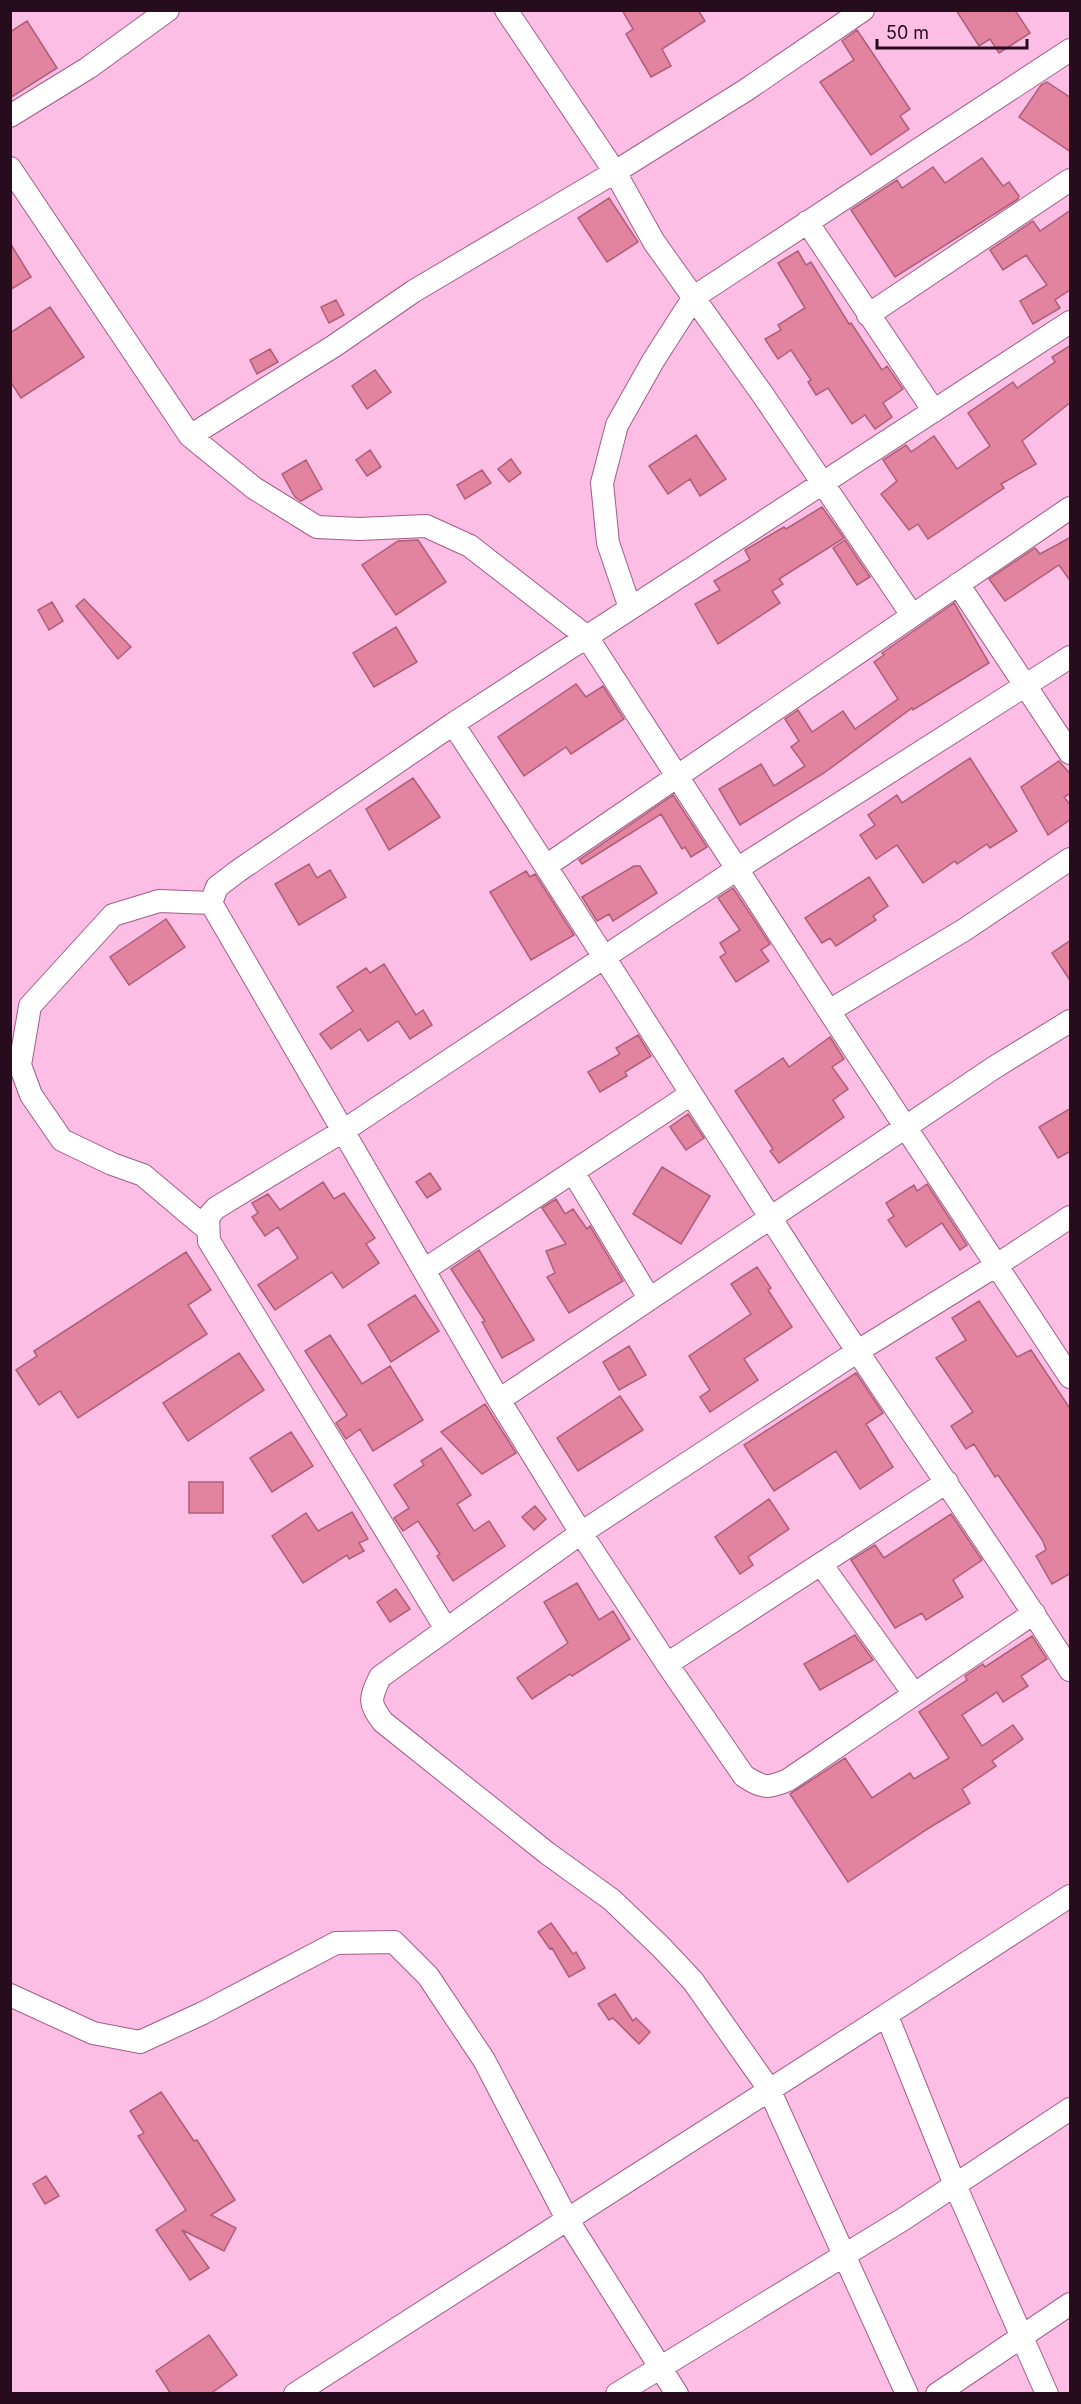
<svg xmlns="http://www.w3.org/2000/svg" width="1081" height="2404" viewBox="0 0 1081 2404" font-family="Inter,sans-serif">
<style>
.building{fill:#e2839f;stroke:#ae5e76;stroke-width:1.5}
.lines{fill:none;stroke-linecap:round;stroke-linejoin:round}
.minor-casing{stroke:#a25c89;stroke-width:24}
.minor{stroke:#fff;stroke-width:22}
</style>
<rect width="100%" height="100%" fill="#fcbee4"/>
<path class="building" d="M 622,10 L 698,10 L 705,21 L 662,49 L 671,66 L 651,77 L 626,34 L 633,29 Z
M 956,10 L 1015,10 L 1030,33 L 999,53 L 990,39 L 979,46 Z
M 27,21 L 57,68 L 10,98 L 10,32 Z
M 857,30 L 910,109 L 900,116 L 909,129 L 871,155 L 820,82 L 854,60 L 842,41 Z
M 1047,82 L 1071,98 L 1071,152 L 1019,117 L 1041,85 Z
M 982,158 L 1003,186 L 1009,182 L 1019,196 L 1018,199 L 895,277 L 851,210 L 897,180 L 902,188 L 933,167 L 945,183 Z
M 609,198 L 638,242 L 607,262 L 578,218 Z
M 1071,210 L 1071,289 L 1055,300 L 1060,308 L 1033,324 L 1020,301 L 1047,285 L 1026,255 L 1003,270 L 990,250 L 1033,221 L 1040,231 Z
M 10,243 L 31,277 L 10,290 Z
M 798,251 L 806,265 L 811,262 L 849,324 L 851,323 L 882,370 L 887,366 L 903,389 L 883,403 L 892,417 L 875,429 L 865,415 L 852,424 L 828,388 L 816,395 L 808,382 L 811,380 L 791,350 L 778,359 L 765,339 L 781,330 L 778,325 L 805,308 L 778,263 Z
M 336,300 L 344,315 L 329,323 L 321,307 Z
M 50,307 L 84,357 L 21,398 L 10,381 L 10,333 Z
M 1071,345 L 1071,402 L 1022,441 L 1036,464 L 1001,484 L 1004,488 L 928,539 L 918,524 L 909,530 L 881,494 L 897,481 L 883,460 L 906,445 L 911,452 L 934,436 L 957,469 L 990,446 L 968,413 L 1013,382 L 1017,388 L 1055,362 L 1052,357 Z
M 270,349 L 278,362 L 257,374 L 250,360 Z
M 375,370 L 391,392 L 367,409 L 352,386 Z
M 696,435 L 726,479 L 700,496 L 690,479 L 668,494 L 649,466 Z
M 370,450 L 381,467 L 367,476 L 356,460 Z
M 511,459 L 521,473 L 509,482 L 498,469 Z
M 306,460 L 322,489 L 301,501 L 295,497 L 282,474 Z
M 482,470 L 491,483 L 465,499 L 457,485 Z
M 822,507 L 844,538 L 779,579 L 783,584 L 772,591 L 780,603 L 718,644 L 695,604 L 720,590 L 714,581 L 750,560 L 745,550 L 784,527 L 786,529 Z
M 1071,537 L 1071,582 L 1059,565 L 1005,601 L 989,579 L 1035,548 L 1040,554 Z
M 418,540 L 446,582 L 396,615 L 362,565 L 398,541 Z
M 845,540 L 870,577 L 857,585 L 833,548 Z
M 84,599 L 131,647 L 118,659 L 76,606 Z
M 52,602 L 63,621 L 49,630 L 38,610 Z
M 954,603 L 989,663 L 913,710 L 912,708 L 824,773 L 740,825 L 719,789 L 761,764 L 774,786 L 805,766 L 791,747 L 799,741 L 785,719 L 798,710 L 812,732 L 843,711 L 855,729 L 898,699 L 874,662 L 884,655 L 882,653 Z
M 396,627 L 417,662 L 374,687 L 353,653 Z
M 576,684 L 586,697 L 603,686 L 624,719 L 571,754 L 566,747 L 524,776 L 498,737 Z
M 970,758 L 1017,831 L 990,848 L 987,844 L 957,864 L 955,861 L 923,883 L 897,845 L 876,859 L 860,835 L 875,825 L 868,815 L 897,795 L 902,803 Z
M 1059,761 L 1071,775 L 1071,793 L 1064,797 L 1071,806 L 1071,819 L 1048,835 L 1021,787 Z
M 413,778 L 440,817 L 389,850 L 366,809 Z
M 673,795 L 707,847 L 691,857 L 685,847 L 682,849 L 661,814 L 582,864 L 579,860 Z
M 309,864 L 317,878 L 330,870 L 346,897 L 299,925 L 275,884 Z
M 634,866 L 640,866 L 657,893 L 613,921 L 609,914 L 597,921 L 582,897 Z
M 526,871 L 530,877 L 535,874 L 574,935 L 531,960 L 490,892 Z
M 869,877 L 888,906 L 873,916 L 876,920 L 836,946 L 830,938 L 822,943 L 805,918 Z
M 733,888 L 770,944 L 761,950 L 769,961 L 736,982 L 720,957 L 726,953 L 720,943 L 740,930 L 718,898 Z
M 166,919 L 185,947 L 129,985 L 110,957 Z
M 1071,940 L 1071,982 L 1052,953 Z
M 384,964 L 416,1015 L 423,1010 L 432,1025 L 410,1039 L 398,1021 L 368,1041 L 360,1029 L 331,1049 L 320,1034 L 353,1011 L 337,987 L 366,968 L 370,973 Z
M 638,1035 L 651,1056 L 625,1072 L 627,1076 L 600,1092 L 588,1072 L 620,1054 L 616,1048 Z
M 830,1037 L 844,1059 L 832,1067 L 848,1089 L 833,1100 L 844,1117 L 779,1163 L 770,1151 L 773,1149 L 735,1091 L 783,1058 L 789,1067 Z
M 1071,1108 L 1071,1151 L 1058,1158 L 1039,1127 Z
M 688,1114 L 704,1138 L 686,1150 L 670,1127 Z
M 662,1167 L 710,1196 L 681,1244 L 633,1214 Z
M 430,1173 L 441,1189 L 427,1198 L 416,1182 Z
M 323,1182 L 334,1199 L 344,1193 L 375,1238 L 366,1244 L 379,1263 L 343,1288 L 332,1272 L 275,1310 L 258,1285 L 298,1258 L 278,1227 L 265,1236 L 252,1217 L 258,1213 L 252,1203 L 268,1194 L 280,1210 Z
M 927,1184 L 967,1245 L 960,1250 L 942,1223 L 906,1247 L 888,1220 L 894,1216 L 886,1203 L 914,1185 L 917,1191 Z
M 556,1199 L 565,1214 L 573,1209 L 587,1229 L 590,1226 L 623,1281 L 569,1313 L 547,1277 L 555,1273 L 546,1251 L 566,1244 L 542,1208 Z
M 479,1250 L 534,1340 L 502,1358 L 482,1322 L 485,1321 L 451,1269 Z
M 186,1252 L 211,1290 L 188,1305 L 207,1334 L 78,1418 L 60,1391 L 39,1405 L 16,1370 L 37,1356 L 34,1351 Z
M 757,1267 L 771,1288 L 768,1290 L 792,1327 L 744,1359 L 758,1380 L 710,1412 L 700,1397 L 710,1390 L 689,1356 L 751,1314 L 731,1284 Z
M 415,1295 L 439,1331 L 391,1362 L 368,1325 Z
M 979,1301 L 1017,1357 L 1031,1350 L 1071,1410 L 1071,1573 L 1052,1584 L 1036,1556 L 1046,1550 L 1043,1541 L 998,1475 L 995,1477 L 974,1444 L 966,1449 L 951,1426 L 973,1412 L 936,1358 L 966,1340 L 952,1318 Z
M 330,1335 L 362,1384 L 390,1366 L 423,1420 L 373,1451 L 360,1429 L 346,1439 L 336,1423 L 347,1415 L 305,1351 Z
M 629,1346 L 646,1375 L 619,1390 L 603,1362 Z
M 239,1353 L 264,1390 L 188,1441 L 163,1403 Z
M 856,1373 L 883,1413 L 866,1424 L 893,1467 L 860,1489 L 836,1451 L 774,1491 L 744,1445 Z
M 620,1396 L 643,1430 L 578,1471 L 557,1438 Z
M 485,1404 L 516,1453 L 482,1474 L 441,1432 Z
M 291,1432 L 313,1466 L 272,1492 L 250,1458 Z
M 441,1448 L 471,1495 L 457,1504 L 474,1531 L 489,1521 L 505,1546 L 453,1581 L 437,1556 L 440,1554 L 418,1521 L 403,1531 L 394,1518 L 409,1508 L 394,1485 L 424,1465 L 421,1461 Z
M 189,1482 L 223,1482 L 223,1513 L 189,1513 Z
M 769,1499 L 789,1529 L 748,1557 L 753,1565 L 740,1574 L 715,1537 Z
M 535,1506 L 546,1519 L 534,1530 L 522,1517 Z
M 352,1512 L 368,1539 L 359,1543 L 364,1551 L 349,1559 L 347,1555 L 303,1583 L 272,1536 L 306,1513 L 318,1531 Z
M 951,1514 L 982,1560 L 953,1580 L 963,1597 L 926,1620 L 922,1613 L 895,1628 L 851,1560 L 875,1545 L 884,1558 Z
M 577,1583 L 599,1620 L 613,1611 L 630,1639 L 572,1676 L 570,1674 L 532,1699 L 517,1678 L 568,1643 L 544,1602 Z
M 396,1589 L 410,1609 L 390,1622 L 377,1602 Z
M 855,1635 L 873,1660 L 820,1690 L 804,1664 Z
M 1032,1636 L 1047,1659 L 1021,1676 L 1028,1686 L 1003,1702 L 997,1692 L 962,1715 L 982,1746 L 1013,1725 L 1023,1739 L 992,1761 L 996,1766 L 962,1789 L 970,1803 L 929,1828 L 848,1882 L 790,1794 L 845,1758 L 872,1798 L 910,1773 L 914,1779 L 949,1758 L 919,1712 L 967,1680 L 965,1676 L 983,1664 L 985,1667 Z
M 551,1923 L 573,1954 L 576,1952 L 585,1968 L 569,1977 L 552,1948 L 550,1949 L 538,1932 Z
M 615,1994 L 633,2021 L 636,2018 L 650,2032 L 639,2044 L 613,2018 L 609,2020 L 598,2004 Z
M 161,2092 L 194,2141 L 197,2140 L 235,2200 L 211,2215 L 236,2228 L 224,2251 L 182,2230 L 209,2268 L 190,2280 L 156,2230 L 186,2210 L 138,2136 L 144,2133 L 130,2111 Z
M 46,2176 L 59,2196 L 45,2204 L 33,2184 Z
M 209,2335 L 237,2375 L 210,2394 L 171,2394 L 156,2371 Z"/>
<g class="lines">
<defs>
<path id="minor" d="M 506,10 L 615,172 L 654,242 L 763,395 L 912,615
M 10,116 L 88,68 L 168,10
M 10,168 L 190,436 L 254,488 L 317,527 L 359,529 L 426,526 L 470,546 L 587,637 L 829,1011 L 1070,1377
M 807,222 L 934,411
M 868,315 L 1070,180
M 190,436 L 334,346 L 414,291 L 615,172 L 746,90 L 863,10
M 958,584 L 1070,753
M 630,608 L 608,543 L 602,483 L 617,425 L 653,361 L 694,297 L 1070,50
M 453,724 C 576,910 694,1100 815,1287 C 899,1416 988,1541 1070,1670
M 546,866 L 1070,508
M 829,1011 L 964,930 L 1070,859
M 573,1172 L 649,1298
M 207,1229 L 143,1175 L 112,1164 L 62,1140 L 31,1095 L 20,1065 L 30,1006 L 113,915 L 159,901 L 211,903
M 424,1270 L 691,1094
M 499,1400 L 995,1067 L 1070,1021
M 821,1564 L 914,1694
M 1034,1613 L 788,1780 C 767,1789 763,1788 744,1776 L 667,1664 L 581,1533 L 499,1400 L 211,903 L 217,887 L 238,871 L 453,724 L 1070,322
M 446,1629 L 209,1241 L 208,1217 L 216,1208 L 343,1131 L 737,869 L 1070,657
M 667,1664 L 947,1482
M 10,1995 L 93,2033 L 140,2042 L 203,2013 L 336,1943 L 394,1942 L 428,1976 L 484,2060 L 567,2219 L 677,2394
M 887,2016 L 955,2185 L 1047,2394
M 295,2394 C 553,2227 813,2064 1070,1896
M 617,2394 L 902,2220 L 1070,2109
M 907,2394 L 769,2089 L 693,1981 L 661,1947 L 612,1900 L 547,1853 L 383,1722 C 368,1702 370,1699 380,1677 L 581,1533 L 858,1351 L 997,1265 L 1070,1217
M 937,2394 L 1070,2304"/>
</defs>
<use href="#minor" class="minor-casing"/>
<use href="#minor" class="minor"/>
</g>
<rect width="1081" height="2404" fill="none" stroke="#270c1e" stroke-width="24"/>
<path d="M877 39v9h150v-9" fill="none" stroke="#270c1e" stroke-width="3"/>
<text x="886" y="39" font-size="18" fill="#270c1e" stroke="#fcbee4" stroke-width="4.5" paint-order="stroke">50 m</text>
</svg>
